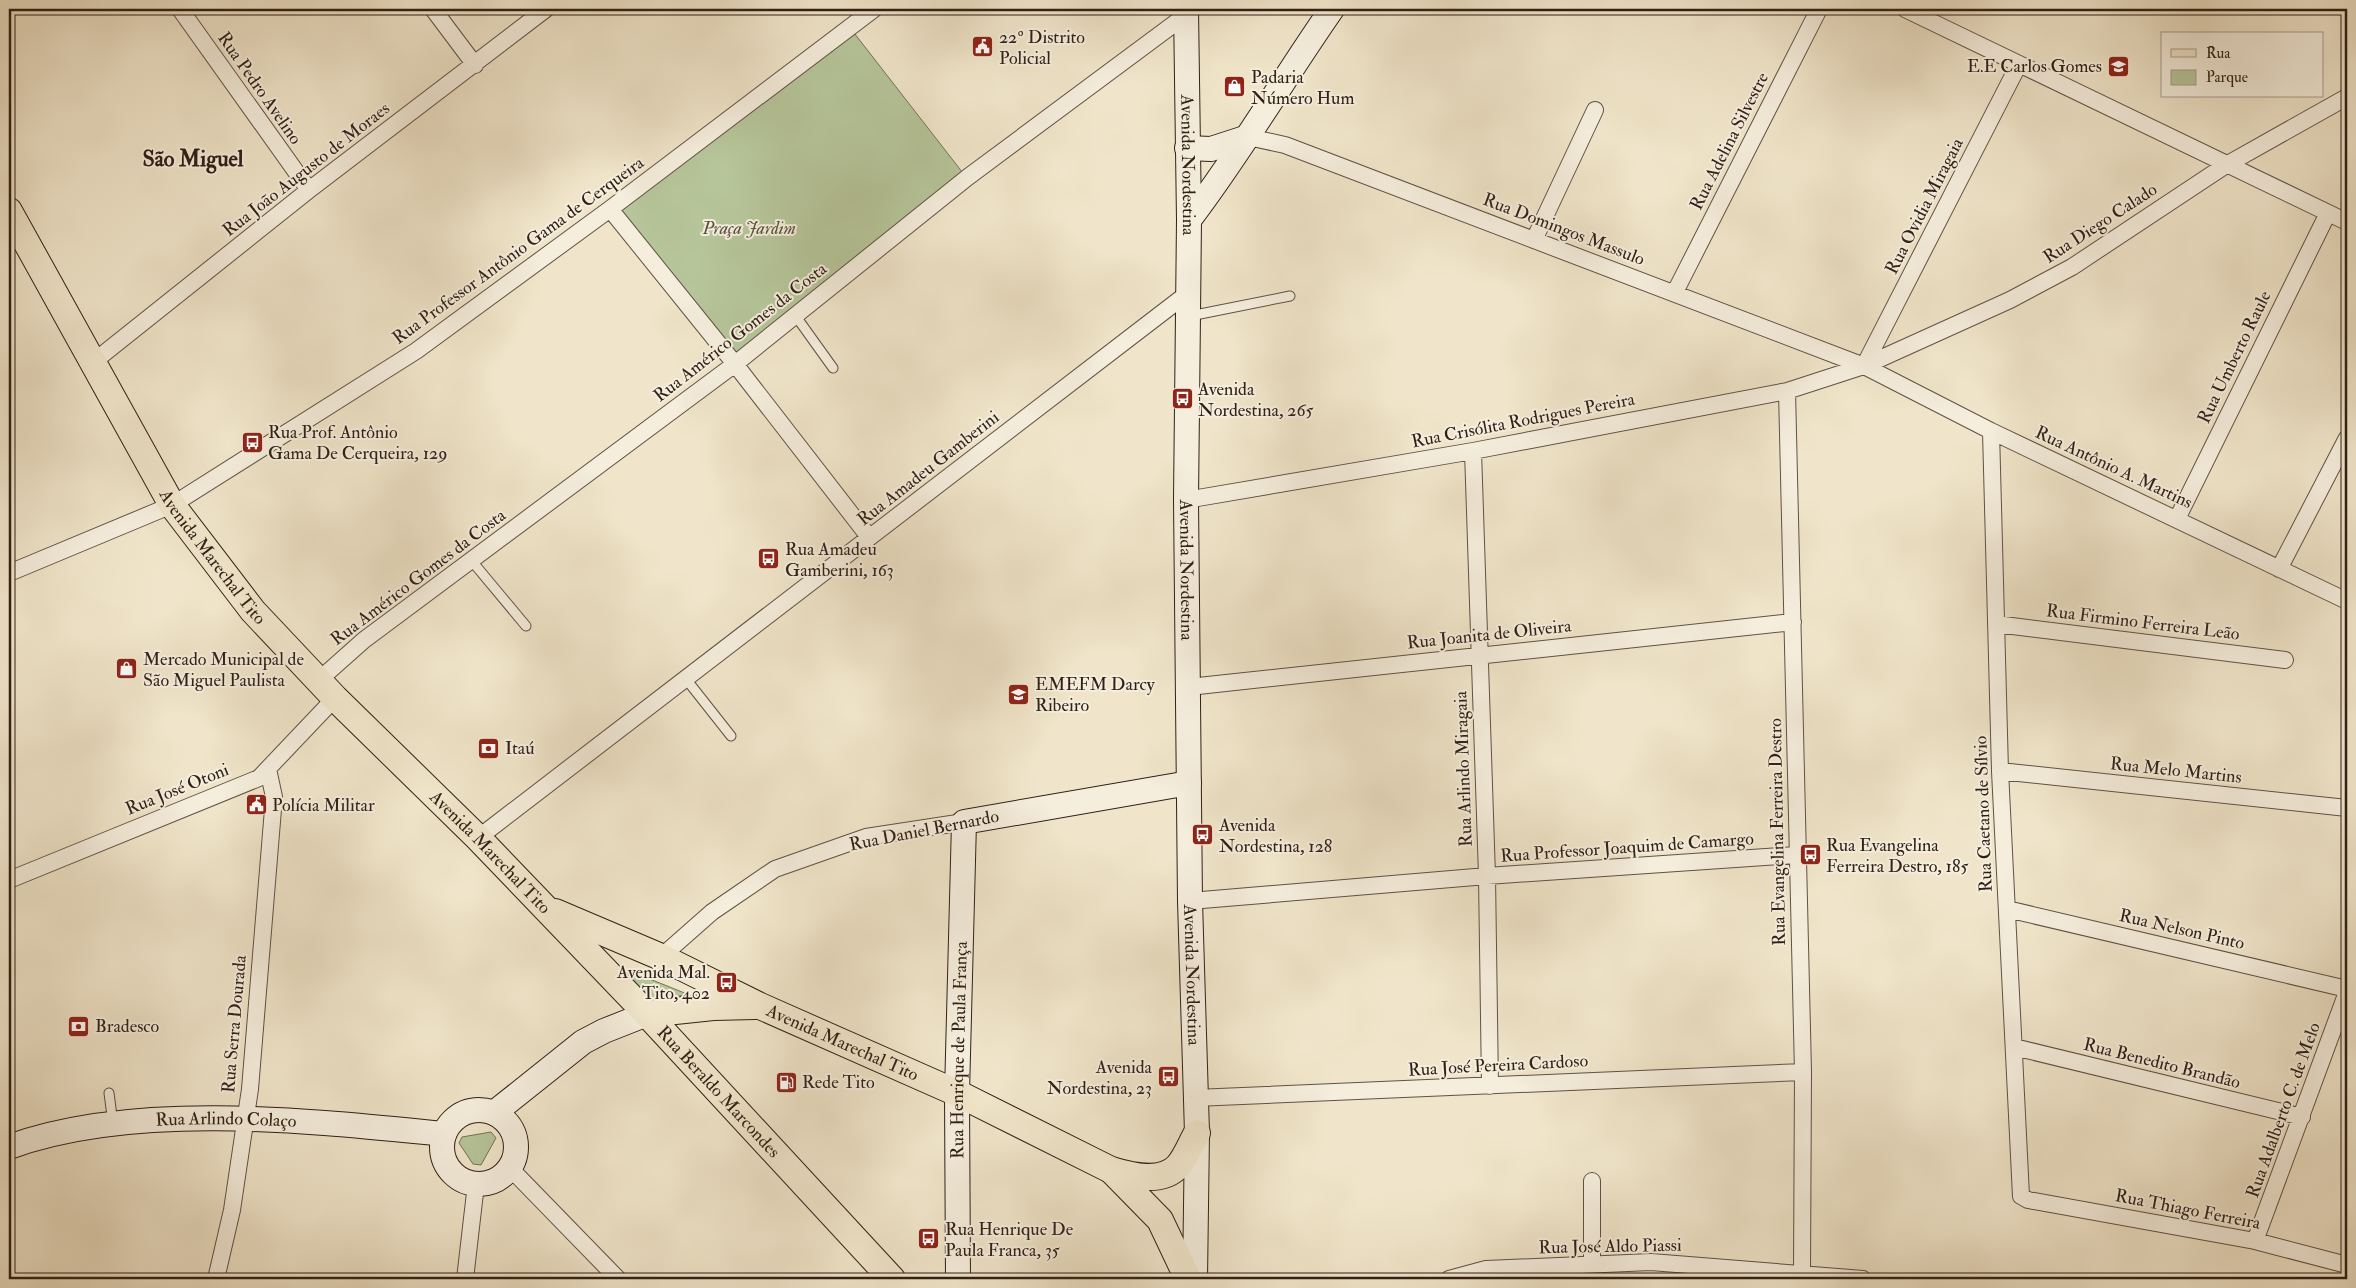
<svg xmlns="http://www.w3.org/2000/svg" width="2356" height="1288" viewBox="0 0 2356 1288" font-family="'IM FELL Double Pica',serif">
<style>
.green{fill:#b6c59a;stroke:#737258}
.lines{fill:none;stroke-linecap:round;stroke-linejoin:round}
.lane-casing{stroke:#605144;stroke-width:11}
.street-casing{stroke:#605144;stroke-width:18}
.secondary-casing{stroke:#302017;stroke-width:26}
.primary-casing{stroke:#302017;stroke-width:28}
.lane{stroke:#f5eedd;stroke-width:9}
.street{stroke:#f5eedd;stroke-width:16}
.secondary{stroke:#f5eedd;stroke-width:24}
.primary{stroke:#f0e5ca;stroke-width:26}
.labels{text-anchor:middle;stroke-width:4;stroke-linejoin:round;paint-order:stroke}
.poi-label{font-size:18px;fill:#302017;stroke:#f5eedd;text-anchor:start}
.street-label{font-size:18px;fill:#302017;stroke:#f5eedd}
.park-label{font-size:18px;font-style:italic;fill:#58523e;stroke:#f5eedd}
.district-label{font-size:22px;font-weight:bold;fill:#302017;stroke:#f5eedd}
</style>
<rect width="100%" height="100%" fill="#f0e5ca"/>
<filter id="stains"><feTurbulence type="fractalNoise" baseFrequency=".004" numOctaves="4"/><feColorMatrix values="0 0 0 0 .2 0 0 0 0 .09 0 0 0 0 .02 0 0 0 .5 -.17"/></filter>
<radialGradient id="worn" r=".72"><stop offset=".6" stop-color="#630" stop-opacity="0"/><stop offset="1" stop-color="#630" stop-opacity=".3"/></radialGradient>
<path class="green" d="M 851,29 L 966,177 L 730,366 L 615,210 Z
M 620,967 L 687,994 L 649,1004 Z
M 491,1132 L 496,1138 L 481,1165 L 473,1164 L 459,1143 L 462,1137 Z"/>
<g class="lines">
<defs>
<path id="lane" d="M 795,315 L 833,368
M 1190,316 L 1290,296
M 471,560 L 526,626
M 686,679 L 731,736
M 109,1093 L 113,1124"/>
<path id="street" d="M 180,9 L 309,190
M 433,9 L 475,65
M 1905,9 L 2347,222
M 1248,137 L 1285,145 L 1864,366 L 1991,431 L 2347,601
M 610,209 L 735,364 L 869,537
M 1534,240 L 1595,110
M 1675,292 L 1819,9
M 92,363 L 309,190 L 546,9
M 1864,366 L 2019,64
M 1787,391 L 1803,1072 L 1802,1273
M 1991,431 L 2000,771 L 2021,1196 L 2028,1200 L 2255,1241 L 2347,1265
M 1473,451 L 1487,876 L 1490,1086
M 1186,500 L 1473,451 L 1787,391 L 1864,366 L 2010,300 L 2072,267 L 2226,165 L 2347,97
M 2177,519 L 2328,213
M 2279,569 L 2347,438
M 9,573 L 172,505 L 416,351 L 610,209 L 874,9
M 1996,624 L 2285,660
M 319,680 L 364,640 L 735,364 L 968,177 L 1186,15
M 1189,687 L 1793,622
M 2000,771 L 2347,808
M 478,838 L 1188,293
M 9,880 L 259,778 L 335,698
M 1190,901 L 1487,876 L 1796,855
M 2007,909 L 2347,989
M 661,957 L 712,912 L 775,869 L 866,837 L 964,822
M 2014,1047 L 2302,1117
M 1195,1098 L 1803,1072
M 510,1168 L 618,1279
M 2255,1241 L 2347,992
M 1592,1266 L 1592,1181
M 216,1279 L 232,1210 L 250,1089 L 274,797 L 268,769
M 465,1279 L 476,1184
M 1449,1279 L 1486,1269 L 1651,1262 L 1863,1279"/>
<g id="secondary">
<path id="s1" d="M 1186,9 L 1189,220 L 1186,500 L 1190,901 L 1197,1133 L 1195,1279"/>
<path d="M 1187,148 L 1211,149 L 1248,137"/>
<path d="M 1189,220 C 1241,152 1283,79 1332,9"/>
<circle cx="479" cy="1147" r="37"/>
<path d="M 494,1113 L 583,1042 L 604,1031 L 647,1014"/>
<path id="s2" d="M 9,1147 C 135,1101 312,1121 444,1134"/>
<path id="s3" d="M 958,1279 L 957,1093 L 964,822 L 1189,783"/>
</g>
<g id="primary">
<path id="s4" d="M 9,211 L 172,505 L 253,611 L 335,698 L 478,838 L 647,1014 L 892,1279"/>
<path id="s5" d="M 555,912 L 661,957 L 760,1006 L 957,1093 L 1111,1170 L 1160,1220 L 1188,1279"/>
<path d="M 647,1014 L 713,1007 L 755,1006"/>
<path d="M 1111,1170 C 1131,1176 1162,1184 1178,1166 C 1186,1157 1191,1143 1197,1133"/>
</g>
</defs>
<use href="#lane" class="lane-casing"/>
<use href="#street" class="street-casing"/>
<use href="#secondary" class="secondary-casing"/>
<use href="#primary" class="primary-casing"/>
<use href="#lane" class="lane"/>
<use href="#street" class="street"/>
<use href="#secondary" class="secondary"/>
<use href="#primary" class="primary"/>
</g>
<defs>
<symbol id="civic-square" viewBox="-11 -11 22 22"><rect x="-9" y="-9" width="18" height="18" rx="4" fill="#8f2418" stroke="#f5eedd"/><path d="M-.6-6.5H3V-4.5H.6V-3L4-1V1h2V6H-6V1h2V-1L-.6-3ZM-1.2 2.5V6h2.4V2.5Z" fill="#fff"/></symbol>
<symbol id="school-square" viewBox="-11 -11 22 22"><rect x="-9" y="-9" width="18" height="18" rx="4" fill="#8f2418" stroke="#f5eedd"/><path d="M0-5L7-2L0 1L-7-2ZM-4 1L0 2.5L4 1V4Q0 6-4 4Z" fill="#fff"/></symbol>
<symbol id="shop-square" viewBox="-11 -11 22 22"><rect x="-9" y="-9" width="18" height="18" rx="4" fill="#8f2418" stroke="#f5eedd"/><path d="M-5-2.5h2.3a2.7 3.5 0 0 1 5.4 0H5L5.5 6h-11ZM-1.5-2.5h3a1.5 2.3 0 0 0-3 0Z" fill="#fff"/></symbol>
<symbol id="bus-square" viewBox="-11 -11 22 22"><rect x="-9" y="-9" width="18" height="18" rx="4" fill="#8f2418" stroke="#f5eedd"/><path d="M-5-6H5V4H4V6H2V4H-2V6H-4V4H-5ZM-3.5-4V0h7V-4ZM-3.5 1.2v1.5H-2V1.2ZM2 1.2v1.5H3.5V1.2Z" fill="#fff"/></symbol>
<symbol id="bank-square" viewBox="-11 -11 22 22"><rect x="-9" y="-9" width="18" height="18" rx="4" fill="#8f2418" stroke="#f5eedd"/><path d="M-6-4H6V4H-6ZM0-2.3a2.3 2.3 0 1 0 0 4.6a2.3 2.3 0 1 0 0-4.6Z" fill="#fff"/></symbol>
<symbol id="fuel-square" viewBox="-11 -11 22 22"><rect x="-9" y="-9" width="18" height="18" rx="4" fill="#8f2418" stroke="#f5eedd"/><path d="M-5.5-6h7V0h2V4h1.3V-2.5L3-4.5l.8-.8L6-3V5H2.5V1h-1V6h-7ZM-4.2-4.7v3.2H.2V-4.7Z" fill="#fff"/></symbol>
</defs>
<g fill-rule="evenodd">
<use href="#civic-square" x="970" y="34" width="25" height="25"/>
<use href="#school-square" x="2106" y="54" width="25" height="25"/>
<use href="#shop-square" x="1222" y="74" width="25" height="25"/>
<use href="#bus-square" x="1170" y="386" width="25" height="25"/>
<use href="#bus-square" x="240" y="430" width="25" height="25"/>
<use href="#bus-square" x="756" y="546" width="25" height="25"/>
<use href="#shop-square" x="114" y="656" width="25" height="25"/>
<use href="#school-square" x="1006" y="682" width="25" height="25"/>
<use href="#bank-square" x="476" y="736" width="25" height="25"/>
<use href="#civic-square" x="244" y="792" width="25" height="25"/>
<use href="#bus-square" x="1190" y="822" width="25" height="25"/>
<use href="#bus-square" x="1798" y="842" width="25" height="25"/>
<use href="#bus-square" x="714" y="970" width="25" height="25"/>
<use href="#bank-square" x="66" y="1014" width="25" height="25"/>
<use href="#bus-square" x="1156" y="1064" width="25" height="25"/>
<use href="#fuel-square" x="774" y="1070" width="25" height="25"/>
<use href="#bus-square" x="916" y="1226" width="25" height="25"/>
</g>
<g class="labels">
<g class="poi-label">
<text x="999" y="43">22º Distrito<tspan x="999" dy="21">Policial</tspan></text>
<text x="2102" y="72" text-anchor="end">E.E Carlos Gomes</text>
<text x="1251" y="83">Padaria<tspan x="1251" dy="21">Número Hum</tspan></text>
<text x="1198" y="395">Avenida<tspan x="1198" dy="21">Nordestina, 265</tspan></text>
<text x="268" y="438">Rua Prof. Antônio<tspan x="268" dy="21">Gama De Cerqueira, 129</tspan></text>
<text x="785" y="555">Rua Amadeu<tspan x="785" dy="21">Gamberini, 163</tspan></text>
<text x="143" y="665">Mercado Municipal de<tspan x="143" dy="21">São Miguel Paulista</tspan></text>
<text x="1035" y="690">EMEFM Darcy<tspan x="1035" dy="21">Ribeiro</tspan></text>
<text x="505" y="754">Itaú</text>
<text x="272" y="811">Polícia Militar</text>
<text x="1219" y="831">Avenida<tspan x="1219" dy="21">Nordestina, 128</tspan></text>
<text x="1826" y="851">Rua Evangelina<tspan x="1826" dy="21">Ferreira Destro, 185</tspan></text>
<text x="710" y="978" text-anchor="end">Avenida Mal.<tspan x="710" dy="21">Tito, 402</tspan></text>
<text x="95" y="1032">Bradesco</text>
<text x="1152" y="1073" text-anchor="end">Avenida<tspan x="1152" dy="21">Nordestina, 23</tspan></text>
<text x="802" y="1088">Rede Tito</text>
<text x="945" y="1235">Rua Henrique De<tspan x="945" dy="21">Paula Franca, 35</tspan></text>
</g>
<g class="street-label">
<text transform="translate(260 88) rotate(55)" y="6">Rua Pedro Avelino</text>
<text transform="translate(1729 141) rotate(-63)" y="6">Rua Adelina Silvestre</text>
<text dy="6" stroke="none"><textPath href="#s1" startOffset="156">Avenida Nordestina</textPath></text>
<text transform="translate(306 169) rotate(-38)" y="6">Rua João Augusto de Moraes</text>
<text transform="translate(1924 206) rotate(-63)" y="6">Rua Ovidia Miragaia</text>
<text transform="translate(2100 223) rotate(-33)" y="6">Rua Diego Calado</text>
<text transform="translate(1564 229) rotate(21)" y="6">Rua Domingos Massulo</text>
<text transform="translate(518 250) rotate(-36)" y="6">Rua Professor Antônio Gama de Cerqueira</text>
<text transform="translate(740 332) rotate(-38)" y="6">Rua Américo Gomes da Costa</text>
<text transform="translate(2234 357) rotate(-64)" y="6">Rua Umberto Raule</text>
<text transform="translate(1523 420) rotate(-11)" y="6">Rua Crisólita Rodrigues Pereira</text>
<text transform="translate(2114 467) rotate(25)" y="6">Rua Antônio A. Martins</text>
<text transform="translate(928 468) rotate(-38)" y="6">Rua Amadeu Gamberini</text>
<text dy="6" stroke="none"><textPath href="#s4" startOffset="402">Avenida Marechal Tito</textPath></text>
<text dy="6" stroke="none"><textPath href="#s1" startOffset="561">Avenida Nordestina</textPath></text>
<text transform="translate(418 577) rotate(-37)" y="6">Rua Américo Gomes da Costa</text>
<text transform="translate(2143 622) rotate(7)" y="6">Rua Firmino Ferreira Leão</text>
<text transform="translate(1489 634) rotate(-6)" y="6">Rua Joanita de Oliveira</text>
<text transform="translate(1463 769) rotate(-92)" y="6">Rua Arlindo Miragaia</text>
<text transform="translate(2176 770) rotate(6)" y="6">Rua Melo Martins</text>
<text transform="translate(177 789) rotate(-22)" y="6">Rua José Otoni</text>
<text transform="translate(1983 814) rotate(-92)" y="6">Rua Caetano de Sílvio</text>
<text transform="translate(924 830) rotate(-11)" y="6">Rua Daniel Bernardo</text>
<text transform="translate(1777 832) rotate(-91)" y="6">Rua Evangelina Ferreira Destro</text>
<text transform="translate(1627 847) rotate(-4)" y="6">Rua Professor Joaquim de Camargo</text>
<text dy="6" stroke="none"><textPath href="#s4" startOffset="808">Avenida Marechal Tito</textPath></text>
<text transform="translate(2182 929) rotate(13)" y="6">Rua Nelson Pinto</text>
<text dy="6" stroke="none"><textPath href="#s1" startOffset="966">Avenida Nordestina</textPath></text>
<text transform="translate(234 1024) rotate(-85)" y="6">Rua Serra Dourada</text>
<text dy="6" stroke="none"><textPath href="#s5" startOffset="316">Avenida Marechal Tito</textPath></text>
<text dy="6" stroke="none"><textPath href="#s3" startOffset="229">Rua Henrique de Paula França</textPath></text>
<text transform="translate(2162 1063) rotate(14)" y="6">Rua Benedito Brandão</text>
<text transform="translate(1498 1065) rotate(-3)" y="6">Rua José Pereira Cardoso</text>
<text dy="6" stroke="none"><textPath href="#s4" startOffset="1139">Rua Beraldo Marcondes</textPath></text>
<text transform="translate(2283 1110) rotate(-70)" y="6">Rua Adalberto C. de Melo</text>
<text dy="6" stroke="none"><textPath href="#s2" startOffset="220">Rua Arlindo Colaço</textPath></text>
<text transform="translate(2188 1209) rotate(11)" y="6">Rua Thiago Ferreira</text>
<text transform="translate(1610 1246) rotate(-1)" y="6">Rua José Aldo Piassi</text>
</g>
<g class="park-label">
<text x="749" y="234">Praça Jardim</text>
</g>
<g class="district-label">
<text x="193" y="166">São Miguel</text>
</g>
</g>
<rect width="2356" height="1288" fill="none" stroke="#f0e5ca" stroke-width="30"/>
<rect x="10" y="10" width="2336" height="1268" fill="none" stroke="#302017" stroke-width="2.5"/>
<rect x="15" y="15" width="2326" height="1258" fill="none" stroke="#302017"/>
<rect x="2161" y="32" width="162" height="65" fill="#f5eedd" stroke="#a69c8e"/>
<rect x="2171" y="49" width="25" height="8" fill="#f0e5ca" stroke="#a69c8e"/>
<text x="2206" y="58" font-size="15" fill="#302017">Rua</text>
<rect x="2171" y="70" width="25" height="15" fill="#b6c59a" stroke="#a69c8e"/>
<text x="2206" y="82" font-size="15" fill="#302017">Parque</text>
<rect width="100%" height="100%" filter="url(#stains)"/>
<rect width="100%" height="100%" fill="url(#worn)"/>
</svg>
